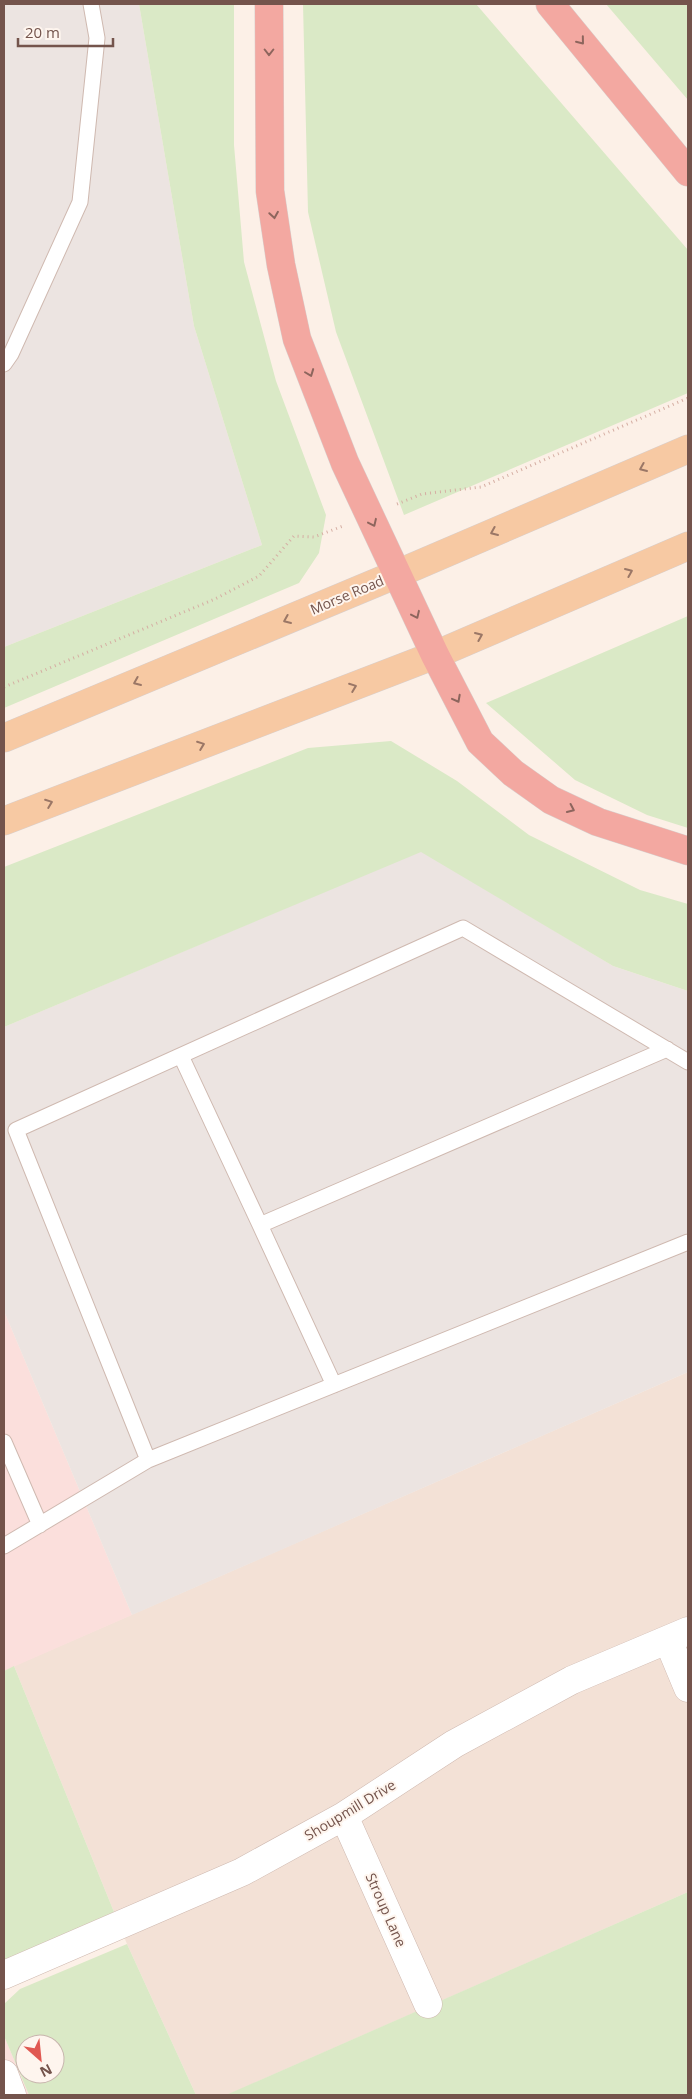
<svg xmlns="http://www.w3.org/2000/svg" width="692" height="2099" viewBox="0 0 692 2099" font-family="'Open Sans',sans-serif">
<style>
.residential{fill:#f3e1d6}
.commercial{fill:#fbdfdc}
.industrial{fill:#ece4e1}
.green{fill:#dae9c6;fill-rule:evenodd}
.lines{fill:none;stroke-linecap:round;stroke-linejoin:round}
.lane-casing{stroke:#cfb9b0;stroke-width:17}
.street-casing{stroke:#cfb9b0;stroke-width:29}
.primary-casing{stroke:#d8cfcd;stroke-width:29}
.highway-casing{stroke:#d8cfcd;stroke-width:29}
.path{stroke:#d5aea3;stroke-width:3;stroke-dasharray:1 4;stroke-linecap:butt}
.lane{stroke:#fff;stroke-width:15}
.street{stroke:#fff;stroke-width:28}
.primary{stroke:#f7c9a3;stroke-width:28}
.highway{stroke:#f3a8a1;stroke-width:28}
.oneway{stroke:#8d655d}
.oneway2{stroke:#9b7766}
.labels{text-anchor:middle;stroke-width:4;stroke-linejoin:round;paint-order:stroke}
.street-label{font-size:14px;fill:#74544c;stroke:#fef5ee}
</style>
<rect width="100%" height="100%" fill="#fcf0e7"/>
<path class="residential" d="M 688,1372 L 688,1892 L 227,2095 L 196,2095 L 127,1944 L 14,1666 Z"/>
<path class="commercial" d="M 4,1311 L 132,1615 L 4,1671 Z
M 4,2036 L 29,2095 L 4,2095 Z"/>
<path class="industrial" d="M 4,4 L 139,4 L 194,326 L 262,545 L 4,647 Z
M 421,851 L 613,966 L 688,991 L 688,1372 L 132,1615 L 4,1311 L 4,1027 Z"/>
<path class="green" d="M 139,4 L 234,4 L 234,145 L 244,262 L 276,381 L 326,515 L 319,553 L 299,583 L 4,708 L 4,647 L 262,545 L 194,326 Z
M 303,4 L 476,4 L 688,250 L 688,393 L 404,515 L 336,332 L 308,212 Z
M 606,4 L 688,4 L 688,100 Z
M 688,616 L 688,828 L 647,815 L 575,780 L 486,703 Z
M 391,741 L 457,781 L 529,835 L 640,890 L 688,904 L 688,991 L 613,966 L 421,852 L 4,1027 L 4,867 L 308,748 Z
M 14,1666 L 114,1912 L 4,1961 L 4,1671 Z
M 688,1892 L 688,2095 L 226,2095 Z
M 127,1944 L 196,2095 L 29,2095 L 4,2036 L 4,2004 L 20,1989 ZM 25,2044 L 55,2044 L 55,2074 L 25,2074 Z"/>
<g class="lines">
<defs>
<path id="lane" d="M 4,364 L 11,354 L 80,202 L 97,38 L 91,4
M 181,1056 L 260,1225 L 667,1049
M 260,1225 L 334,1385
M 4,1442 L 40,1525
M 148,1460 L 16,1130 L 463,928 L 688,1062
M 4,1546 L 148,1460 L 688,1242"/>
<path id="street" d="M 668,1640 L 688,1688
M 344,1816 L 428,2004
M 4,1975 L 242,1872 L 344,1816 L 454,1744 L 572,1680 L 688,1631
M 4,2074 L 12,2095"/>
<path id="primary" d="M 4,738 L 397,574 L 688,449
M 4,821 L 435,655 L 688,546"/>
<path id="highway" d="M 269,4 L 270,191 L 281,265 L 297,339 L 345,463 L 435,655 L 480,742 L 513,773 L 551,800 L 598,822 L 688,851
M 550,4 L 688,172"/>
</defs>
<use href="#lane" class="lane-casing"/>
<use href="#street" class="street-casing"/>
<use href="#primary" class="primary-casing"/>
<use href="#highway" class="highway-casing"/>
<path class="path" d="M 397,504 L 422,494 L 481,487 L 688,398
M 4,687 L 215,599 L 259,576 L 294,536 L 314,537 L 343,526"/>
<use href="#lane" class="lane"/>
<use href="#street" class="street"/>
<use href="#primary" class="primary"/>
<use href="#highway" class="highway"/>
</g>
<defs><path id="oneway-chevron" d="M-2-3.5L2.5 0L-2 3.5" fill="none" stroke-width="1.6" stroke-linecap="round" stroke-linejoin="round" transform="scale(1.25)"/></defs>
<g class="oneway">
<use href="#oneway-chevron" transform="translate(581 41) rotate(51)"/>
<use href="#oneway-chevron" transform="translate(269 52) rotate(90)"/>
<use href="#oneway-chevron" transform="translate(274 215) rotate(81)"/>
<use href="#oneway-chevron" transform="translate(310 373) rotate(69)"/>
<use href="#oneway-chevron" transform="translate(373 523) rotate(65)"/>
<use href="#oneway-chevron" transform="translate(416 615) rotate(65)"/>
<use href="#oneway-chevron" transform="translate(457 699) rotate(62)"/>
<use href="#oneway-chevron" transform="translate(571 809) rotate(25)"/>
</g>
<g class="oneway2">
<use href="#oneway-chevron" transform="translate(643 468) rotate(157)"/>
<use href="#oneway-chevron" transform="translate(494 532) rotate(157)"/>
<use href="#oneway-chevron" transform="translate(629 572) rotate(-23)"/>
<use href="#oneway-chevron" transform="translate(287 620) rotate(157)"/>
<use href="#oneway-chevron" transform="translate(479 636) rotate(-23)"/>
<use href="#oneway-chevron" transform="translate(137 682) rotate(157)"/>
<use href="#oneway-chevron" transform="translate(353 687) rotate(-21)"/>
<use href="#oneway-chevron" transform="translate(201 745) rotate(-21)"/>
<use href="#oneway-chevron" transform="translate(49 803) rotate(-21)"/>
</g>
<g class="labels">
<g class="street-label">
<text transform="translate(347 595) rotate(-23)" y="5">Morse Road</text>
<text transform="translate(350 1810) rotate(-31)" y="5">Shoupmill Drive</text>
<text transform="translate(386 1910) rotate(66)" y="5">Stroup Lane</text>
</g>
</g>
<rect width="692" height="2099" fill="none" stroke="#74544c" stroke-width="10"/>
<g transform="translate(40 2059) rotate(153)"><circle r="24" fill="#fef5ee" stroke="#c7b5ad"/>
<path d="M0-4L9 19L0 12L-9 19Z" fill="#e05952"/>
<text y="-8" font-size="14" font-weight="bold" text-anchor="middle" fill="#74544c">N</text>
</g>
<path d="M18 38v8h95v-8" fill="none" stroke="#74544c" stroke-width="2.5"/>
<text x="25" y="38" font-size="15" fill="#74544c" stroke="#fef5ee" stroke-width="4" paint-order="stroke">20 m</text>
</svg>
